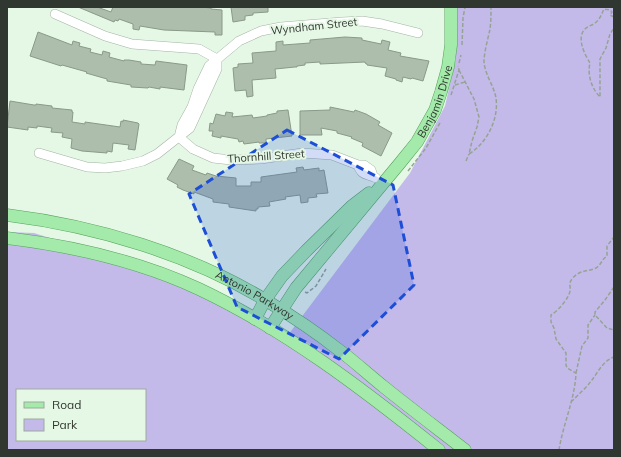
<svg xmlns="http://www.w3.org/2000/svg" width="621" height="457" viewBox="0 0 621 457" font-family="Mulish,sans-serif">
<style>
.green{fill:#c4bae9;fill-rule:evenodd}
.building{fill:#adbead;stroke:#8a9a8a}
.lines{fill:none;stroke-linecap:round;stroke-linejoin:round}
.minor-casing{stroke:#a3b4a3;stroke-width:10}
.major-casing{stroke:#54a25b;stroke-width:13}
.path{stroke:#95a395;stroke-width:1.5;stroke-dasharray:4 2;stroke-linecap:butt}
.minor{stroke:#fff;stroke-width:9}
.major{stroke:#a4eaaa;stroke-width:12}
.marked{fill:#1d4ed8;fill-opacity:0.2;stroke:#1d4ed8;stroke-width:3;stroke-dasharray:8 5;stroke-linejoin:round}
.labels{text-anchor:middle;stroke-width:4;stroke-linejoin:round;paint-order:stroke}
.street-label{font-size:11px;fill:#303730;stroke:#e5f7e5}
</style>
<rect width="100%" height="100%" fill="#e5f7e5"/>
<path class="green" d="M 450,7 L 614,7 L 614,450 L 7,450 L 7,232 L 34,233 L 199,285 L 285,339 L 410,173 L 445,106 L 456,58 ZM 17,390 L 145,390 L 145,440 L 17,440 Z"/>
<path class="building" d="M 78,7 L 97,7 L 111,12 L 113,7 L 201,7 L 211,8 L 211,9 L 222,10 L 222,35 L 215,35 L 215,32 L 164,30 L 140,26 L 139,30 L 133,29 L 133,24 L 119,19 L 118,21 L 115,20 L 114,22 Z
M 231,7 L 268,7 L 268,12 L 253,13 L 253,15 L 245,16 L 245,20 L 233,22 Z
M 38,32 L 72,45 L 73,41 L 80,43 L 79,46 L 91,49 L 90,52 L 102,55 L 103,51 L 110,53 L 109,57 L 124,61 L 124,60 L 129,60 L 141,62 L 141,64 L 155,65 L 156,61 L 187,65 L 184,90 L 160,87 L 160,89 L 149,87 L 148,88 L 131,87 L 131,85 L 107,81 L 107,79 L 86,73 L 87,72 L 62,65 L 61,66 L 30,56 Z
M 345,37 L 362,38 L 362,40 L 381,44 L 382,40 L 390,42 L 388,50 L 401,53 L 400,56 L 429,61 L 423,81 L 412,78 L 411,79 L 403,77 L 402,82 L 396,80 L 396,79 L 385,76 L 387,68 L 367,65 L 367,64 L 365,63 L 365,62 L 320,64 L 320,62 L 305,63 L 305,65 L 297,66 L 297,67 L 295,67 L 275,69 L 276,78 L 252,80 L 253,96 L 247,97 L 246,90 L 235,91 L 233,68 L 238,67 L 238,64 L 253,63 L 252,53 L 276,51 L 276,42 L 283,41 L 283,45 L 310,43 L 310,40 Z
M 10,101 L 34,105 L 36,105 L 36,104 L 52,106 L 52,108 L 72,110 L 72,112 L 73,112 L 72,122 L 85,124 L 85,122 L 120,127 L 121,121 L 123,122 L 123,120 L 138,123 L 139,124 L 135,150 L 128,149 L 129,145 L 113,143 L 112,152 L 107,151 L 107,153 L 82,151 L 71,148 L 72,139 L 62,137 L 63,133 L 51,132 L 52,128 L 37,126 L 37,128 L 28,127 L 28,130 L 7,127 Z
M 330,107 L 354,112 L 355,110 L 366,114 L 380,122 L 378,125 L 392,133 L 381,156 L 362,146 L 363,143 L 351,138 L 352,137 L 337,133 L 337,131 L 321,128 L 322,135 L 300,135 L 300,111 L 330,110 Z
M 288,110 L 292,136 L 266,139 L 266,143 L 259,143 L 259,142 L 244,144 L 243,141 L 239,142 L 238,139 L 221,136 L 221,138 L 212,136 L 213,131 L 209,131 L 210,123 L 213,124 L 216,114 L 225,116 L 226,112 L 233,113 L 232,117 L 252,115 L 253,118 L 267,116 L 267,115 L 277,113 L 277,111 Z
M 179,159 L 194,166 L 192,170 L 206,175 L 207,173 L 216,176 L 236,178 L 236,186 L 251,186 L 251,182 L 261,182 L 261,177 L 297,172 L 296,168 L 303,167 L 304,170 L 319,168 L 319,171 L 324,170 L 328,193 L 316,194 L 317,197 L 308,198 L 308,202 L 301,203 L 300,195 L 285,197 L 286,199 L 269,202 L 270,206 L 258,207 L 258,209 L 256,209 L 256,211 L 229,207 L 229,204 L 213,202 L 213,199 L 194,192 L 194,194 L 183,190 L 177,187 L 178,185 L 167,179 Z"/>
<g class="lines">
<defs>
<path id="minor" d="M 55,14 L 105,36 L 132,44 L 199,49 L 217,59
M 179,137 L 182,125 L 192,107 L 198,89 L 209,66 L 239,41 L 261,31 L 281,27 L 342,22 L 362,21 L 382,24 L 418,33
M 179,137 L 193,149 L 213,158 L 231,160 L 261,159 L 302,153 L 332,155 L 358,165 L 364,165 L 371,170 L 373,176
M 39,153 L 87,167 L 105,168 L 122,166 L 143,161 L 157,154 L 190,128 L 217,69 L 217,59
M 358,165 C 362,177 367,173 376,178"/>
<g id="major">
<path id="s1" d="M 7,215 C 96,226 190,254 267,301 C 292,316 316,332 339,350 C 355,362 369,375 384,387 C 410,408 438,429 465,450"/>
<path d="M 7,238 C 72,246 139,261 199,289 C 286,330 364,390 439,450"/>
<path d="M 255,319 L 265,300 L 282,276 L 306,251 L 352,206 L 369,193"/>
<path id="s2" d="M 270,328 L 296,288 L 400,163 L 417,142 L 435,110 L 441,92 L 448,67 L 451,45 L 451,7"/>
</g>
</defs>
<use href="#minor" class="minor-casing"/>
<use href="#major" class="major-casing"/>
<path class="path" d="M 614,17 L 610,15 L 612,12 L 610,10 L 604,9 C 602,13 601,17 598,20 C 595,25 589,25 585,29 C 576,38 585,55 590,63 C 587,75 592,89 600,97 L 600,59 L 606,48 L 610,34 L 614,28
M 462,45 L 463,18 L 465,7
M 459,63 L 461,55
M 459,70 L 474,99 L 479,117 L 477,127 L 472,141 L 469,154 C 487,143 499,119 496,98 C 494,86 485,75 484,62 C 484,52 488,39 490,29 C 491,22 491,14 491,7
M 455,85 L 465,82
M 451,95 L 459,70 L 458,66
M 466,161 L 469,154
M 408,171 L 426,148 L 441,121
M 614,287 L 605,300 L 595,312 L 595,315 L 607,328 L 614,330
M 305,292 L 307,293 L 316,286 L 326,269
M 576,373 L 582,346 L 588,338 L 588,325 L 595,315
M 571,402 C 578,395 586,388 592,380 C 598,372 603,361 614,357
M 559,450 C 563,424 575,399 576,373 L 567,368 L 566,365 L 566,353 L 556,339 L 554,328 L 551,322 L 551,315 C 558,311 569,298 570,291 C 571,286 568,284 572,279 C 580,269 588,272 596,268 C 601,265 602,259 607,256 L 607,246 L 614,237"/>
<use href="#minor" class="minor"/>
<use href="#major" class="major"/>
</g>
<path class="marked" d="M 287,130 L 393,185 L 414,285 L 339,359 L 237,307 L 189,194 Z"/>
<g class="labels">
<g class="street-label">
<text transform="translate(314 26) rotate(-6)" y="4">Wyndham Street</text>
<text dy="4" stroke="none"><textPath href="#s2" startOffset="282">Benjamin Drive</textPath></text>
<text transform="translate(266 156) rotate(-4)" y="4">Thornhill Street</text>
<text dy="4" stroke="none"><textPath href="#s1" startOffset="262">Antonio Parkway</textPath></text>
</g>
</g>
<rect width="621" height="457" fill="none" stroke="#303730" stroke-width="16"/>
<rect x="16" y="389" width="130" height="52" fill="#e5f7e5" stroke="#9daa9d"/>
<rect x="24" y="402" width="20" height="6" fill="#a4eaaa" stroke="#9daa9d"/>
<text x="52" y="409" font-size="12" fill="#303730">Road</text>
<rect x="24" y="419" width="20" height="12" fill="#c4bae9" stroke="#9daa9d"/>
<text x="52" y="429" font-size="12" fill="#303730">Park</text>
</svg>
